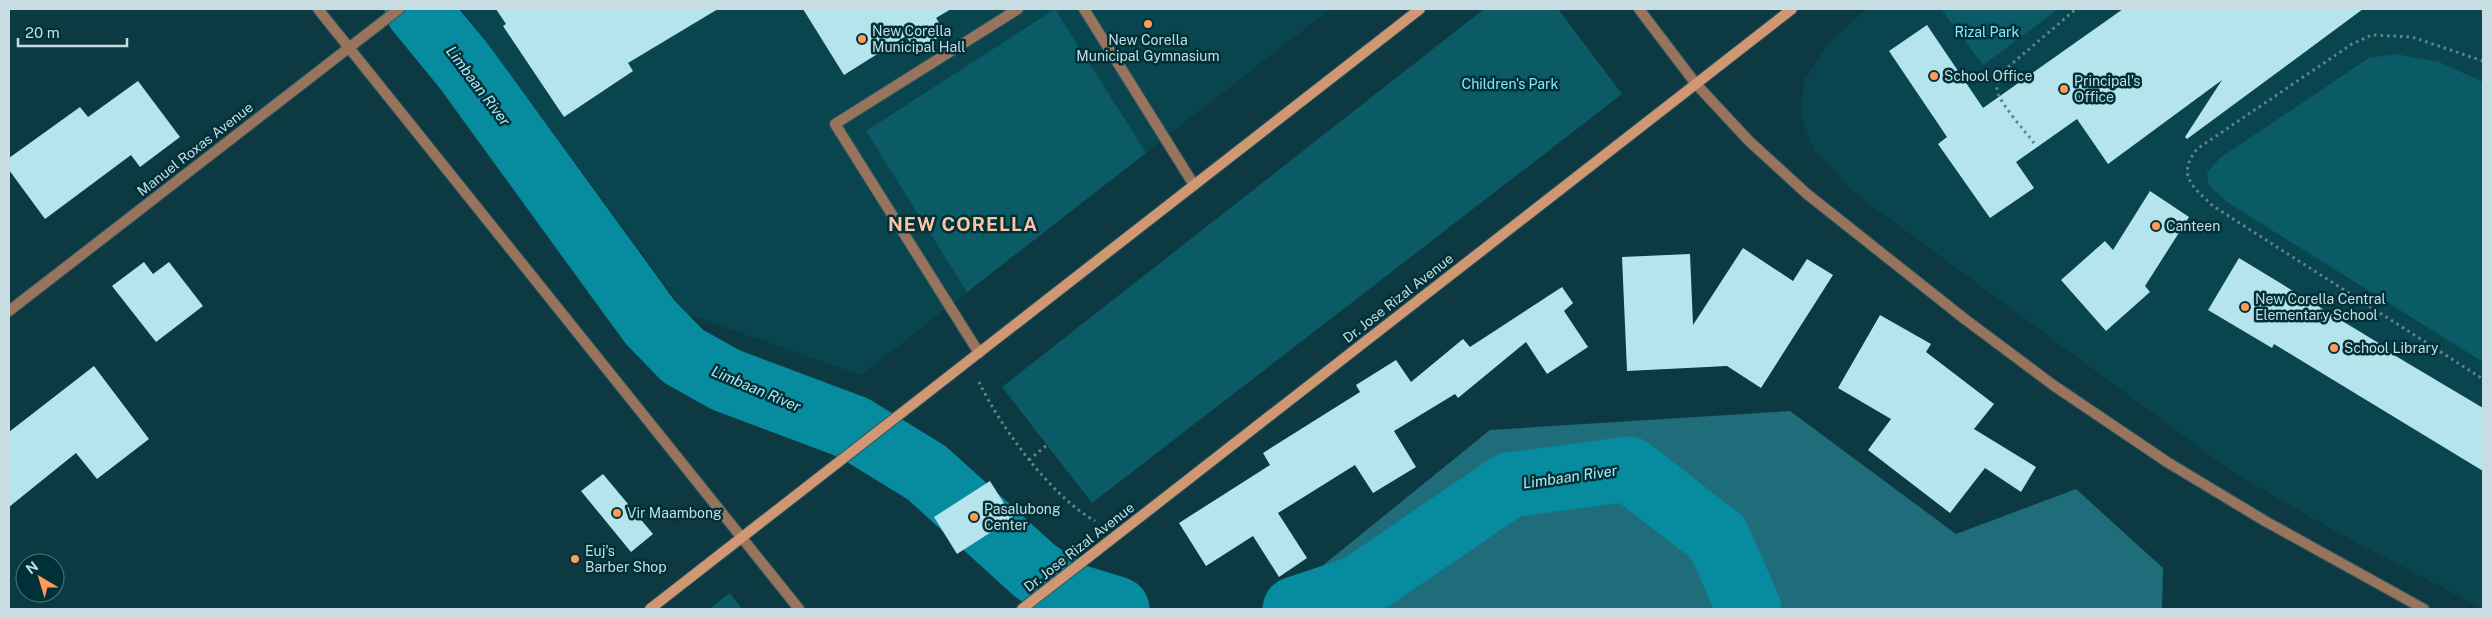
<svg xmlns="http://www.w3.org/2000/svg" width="2492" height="618" viewBox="0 0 2492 618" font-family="'Public Sans',sans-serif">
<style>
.built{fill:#09454f}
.green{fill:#0b5b67}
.forest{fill:#1f6d7a}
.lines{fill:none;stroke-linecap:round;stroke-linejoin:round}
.river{stroke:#078b9e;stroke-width:65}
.building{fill:#b6e4ed}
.service-casing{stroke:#2e575f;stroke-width:12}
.minor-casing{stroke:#2e575f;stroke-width:12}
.tertiary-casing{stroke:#2e575f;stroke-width:12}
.secondary-casing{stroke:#2e575f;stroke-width:12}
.path{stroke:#62848b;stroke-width:3;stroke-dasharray:2.5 4;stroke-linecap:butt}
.service{stroke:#98745d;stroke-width:10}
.minor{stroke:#98745d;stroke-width:10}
.tertiary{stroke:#98745d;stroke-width:10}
.secondary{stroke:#d19773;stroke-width:10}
.poi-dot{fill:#fe9b59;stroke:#003038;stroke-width:2}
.labels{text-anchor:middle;stroke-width:5;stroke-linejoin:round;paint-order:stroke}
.poi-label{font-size:14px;fill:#c7dde2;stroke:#003038;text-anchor:start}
.park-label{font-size:14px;fill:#88e7f9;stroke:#003038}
.street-label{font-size:14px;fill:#c7dde2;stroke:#003038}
.water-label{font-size:15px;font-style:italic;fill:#ade9f5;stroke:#003038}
.district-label{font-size:19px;font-weight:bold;letter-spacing:1px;fill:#fdc4a1;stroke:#003038}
</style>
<rect width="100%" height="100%" fill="#0d3a42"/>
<path class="built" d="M 462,9 L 1330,9 L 861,375 L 687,314 Z
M 1866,9 L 2483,9 L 2483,609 L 2335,531 L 2234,473 L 1856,194 L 1814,150 L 1800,113 L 1805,79 L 1828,44 Z"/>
<path class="green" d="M 1055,9 L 1146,153 L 967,292 L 866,131 Z
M 1484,9 L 1558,9 L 1622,94 L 1092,503 L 1002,387 Z
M 1941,9 L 2058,9 L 1983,65 Z
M 2395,54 L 2439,62 L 2483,82 L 2483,362 L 2227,202 L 2209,185 L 2207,173 L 2220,158 L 2369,58 Z
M 730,593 L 742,609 L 709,609 Z"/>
<path class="forest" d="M 1790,411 L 1956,534 L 2076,489 L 2163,568 L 2162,609 L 1269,609 L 1490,430 Z"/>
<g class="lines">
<path class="river" d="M 417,9 L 463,65 L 650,322 L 683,356 L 726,380 L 854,428 L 927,473 L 1035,571 L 1071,595 L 1117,609
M 1295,609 L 1358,588 L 1509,485 L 1629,469 L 1718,538 L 1749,609"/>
</g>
<path class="building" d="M 496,9 L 718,9 L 628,63 L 633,71 L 564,117 L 503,26 L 506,24 Z
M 803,9 L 951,9 L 936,18 L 946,33 L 916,51 L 906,36 L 844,75 Z
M 2123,9 L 2363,9 L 2187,139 L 2185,137 L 2222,80 L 2108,164 L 2077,119 L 2016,162 L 2034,188 L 1990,218 L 1938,144 L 1947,137 L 1889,51 L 1927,25 L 1983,108 Z
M 138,81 L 180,137 L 140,167 L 131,155 L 45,219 L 9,170 L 9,158 L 80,107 L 88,117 Z
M 2150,191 L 2189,217 L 2145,286 L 2150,292 L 2106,331 L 2061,280 L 2105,241 L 2113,250 Z
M 1743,248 L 1793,281 L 1807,259 L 1833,275 L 1761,388 L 1727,366 L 1627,371 L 1622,257 L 1690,254 L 1693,325 Z
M 2239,258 L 2390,350 L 2389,352 L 2483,408 L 2483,471 L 2274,344 L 2272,348 L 2208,310 Z
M 144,262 L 153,274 L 169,262 L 203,306 L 156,342 L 112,286 Z
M 1562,287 L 1573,303 L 1564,311 L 1588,347 L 1547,374 L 1526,342 L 1458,398 L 1455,394 L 1394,431 L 1416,467 L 1373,493 L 1355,465 L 1278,513 L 1307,558 L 1279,577 L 1253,536 L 1206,566 L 1179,523 L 1270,465 L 1263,453 L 1360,392 L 1356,385 L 1396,360 L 1411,382 L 1463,339 L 1470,347 Z
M 1880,315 L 1931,344 L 1926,352 L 1994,404 L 1974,429 L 2036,467 L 2021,492 L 1985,468 L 1950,513 L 1868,450 L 1891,419 L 1838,388 Z
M 94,366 L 149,439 L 97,479 L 76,453 L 9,507 L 9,432 Z
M 603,474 L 653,534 L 631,552 L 581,491 Z
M 990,481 L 1013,518 L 957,554 L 934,517 Z"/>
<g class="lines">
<defs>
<path id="service" d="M 1084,9 L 1194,185
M 979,353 L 835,124 L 1018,9"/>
<path id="minor" d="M 318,9 L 799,609
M 1696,84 L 1749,141 L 1807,194 L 1966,320 L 2053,385 L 2167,462 L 2265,521 L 2424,609
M 9,311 L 399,9"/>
<path id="tertiary" d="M 1639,9 L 1696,84"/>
<path id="secondary" d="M 650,609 L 1420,9
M 1022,609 L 1792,9"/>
</defs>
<use href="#service" class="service-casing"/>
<use href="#minor" class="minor-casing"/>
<use href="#tertiary" class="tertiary-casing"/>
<use href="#secondary" class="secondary-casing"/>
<path class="path" d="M 2483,61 L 2412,37 L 2372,35 L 2352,44 L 2197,149 C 2176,175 2193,187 2213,206 L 2483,379
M 2034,143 C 2026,132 1998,102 1997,89 C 1997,81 2003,74 2007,68 L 2076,9
M 979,382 C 1001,428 1051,496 1095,521
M 1029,460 L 1047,445"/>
<use href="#service" class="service"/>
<use href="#minor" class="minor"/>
<use href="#tertiary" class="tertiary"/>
<use href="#secondary" class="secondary"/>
</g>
<g class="poi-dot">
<circle cx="1148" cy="24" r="5"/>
<circle cx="862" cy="39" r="5"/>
<circle cx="1934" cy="76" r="5"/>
<circle cx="2064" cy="89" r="5"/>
<circle cx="2156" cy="226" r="5"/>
<circle cx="2245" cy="307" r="5"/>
<circle cx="2334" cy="348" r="5"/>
<circle cx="617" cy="513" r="5"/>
<circle cx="974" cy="517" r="5"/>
<circle cx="575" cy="559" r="5"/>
</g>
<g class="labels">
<g class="poi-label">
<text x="872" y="36">New Corella<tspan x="872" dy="16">Municipal Hall</tspan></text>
<text x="1148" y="45" text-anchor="middle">New Corella<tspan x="1148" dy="16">Municipal Gymnasium</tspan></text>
<text x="1944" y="81">School Office</text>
<text x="2074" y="86">Principal's<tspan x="2074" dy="16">Office</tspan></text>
<text x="2166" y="231">Canteen</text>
<text x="2255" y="304">New Corella Central<tspan x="2255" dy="16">Elementary School</tspan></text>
<text x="2344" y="353">School Library</text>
<text x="984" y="514">Pasalubong<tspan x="984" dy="16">Center</tspan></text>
<text x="627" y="518">Vir Maambong</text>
<text x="585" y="556">Euj's<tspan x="585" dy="16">Barber Shop</tspan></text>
</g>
<g class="park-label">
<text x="1987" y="37">Rizal Park</text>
<text x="1510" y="89">Children's Park</text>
</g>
<g class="street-label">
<text transform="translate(195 149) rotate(-38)" y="5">Manuel Roxas Avenue</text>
<text transform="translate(1398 298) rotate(-38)" y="5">Dr. Jose Rizal Avenue</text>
<text transform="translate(1079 547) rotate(-38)" y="5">Dr. Jose Rizal Avenue</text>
</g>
<g class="water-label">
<text transform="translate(478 86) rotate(53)" y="5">Limbaan River</text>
<text transform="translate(756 389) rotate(23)" y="5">Limbaan River</text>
<text transform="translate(1570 477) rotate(-8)" y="5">Limbaan River</text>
</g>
<g class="district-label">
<text x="963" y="231">NEW CORELLA</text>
</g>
</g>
<rect width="2492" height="618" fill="none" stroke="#c7dde2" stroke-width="20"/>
<g transform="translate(40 578) rotate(322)"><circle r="24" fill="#003038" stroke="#50757c"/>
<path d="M0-4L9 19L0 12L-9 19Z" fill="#fe9b59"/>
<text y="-8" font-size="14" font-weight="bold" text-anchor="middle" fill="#c7dde2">N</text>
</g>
<path d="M18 38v8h109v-8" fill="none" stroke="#c7dde2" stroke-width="2.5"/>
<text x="25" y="38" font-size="15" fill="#c7dde2" stroke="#003038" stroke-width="4" paint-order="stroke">20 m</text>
</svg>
